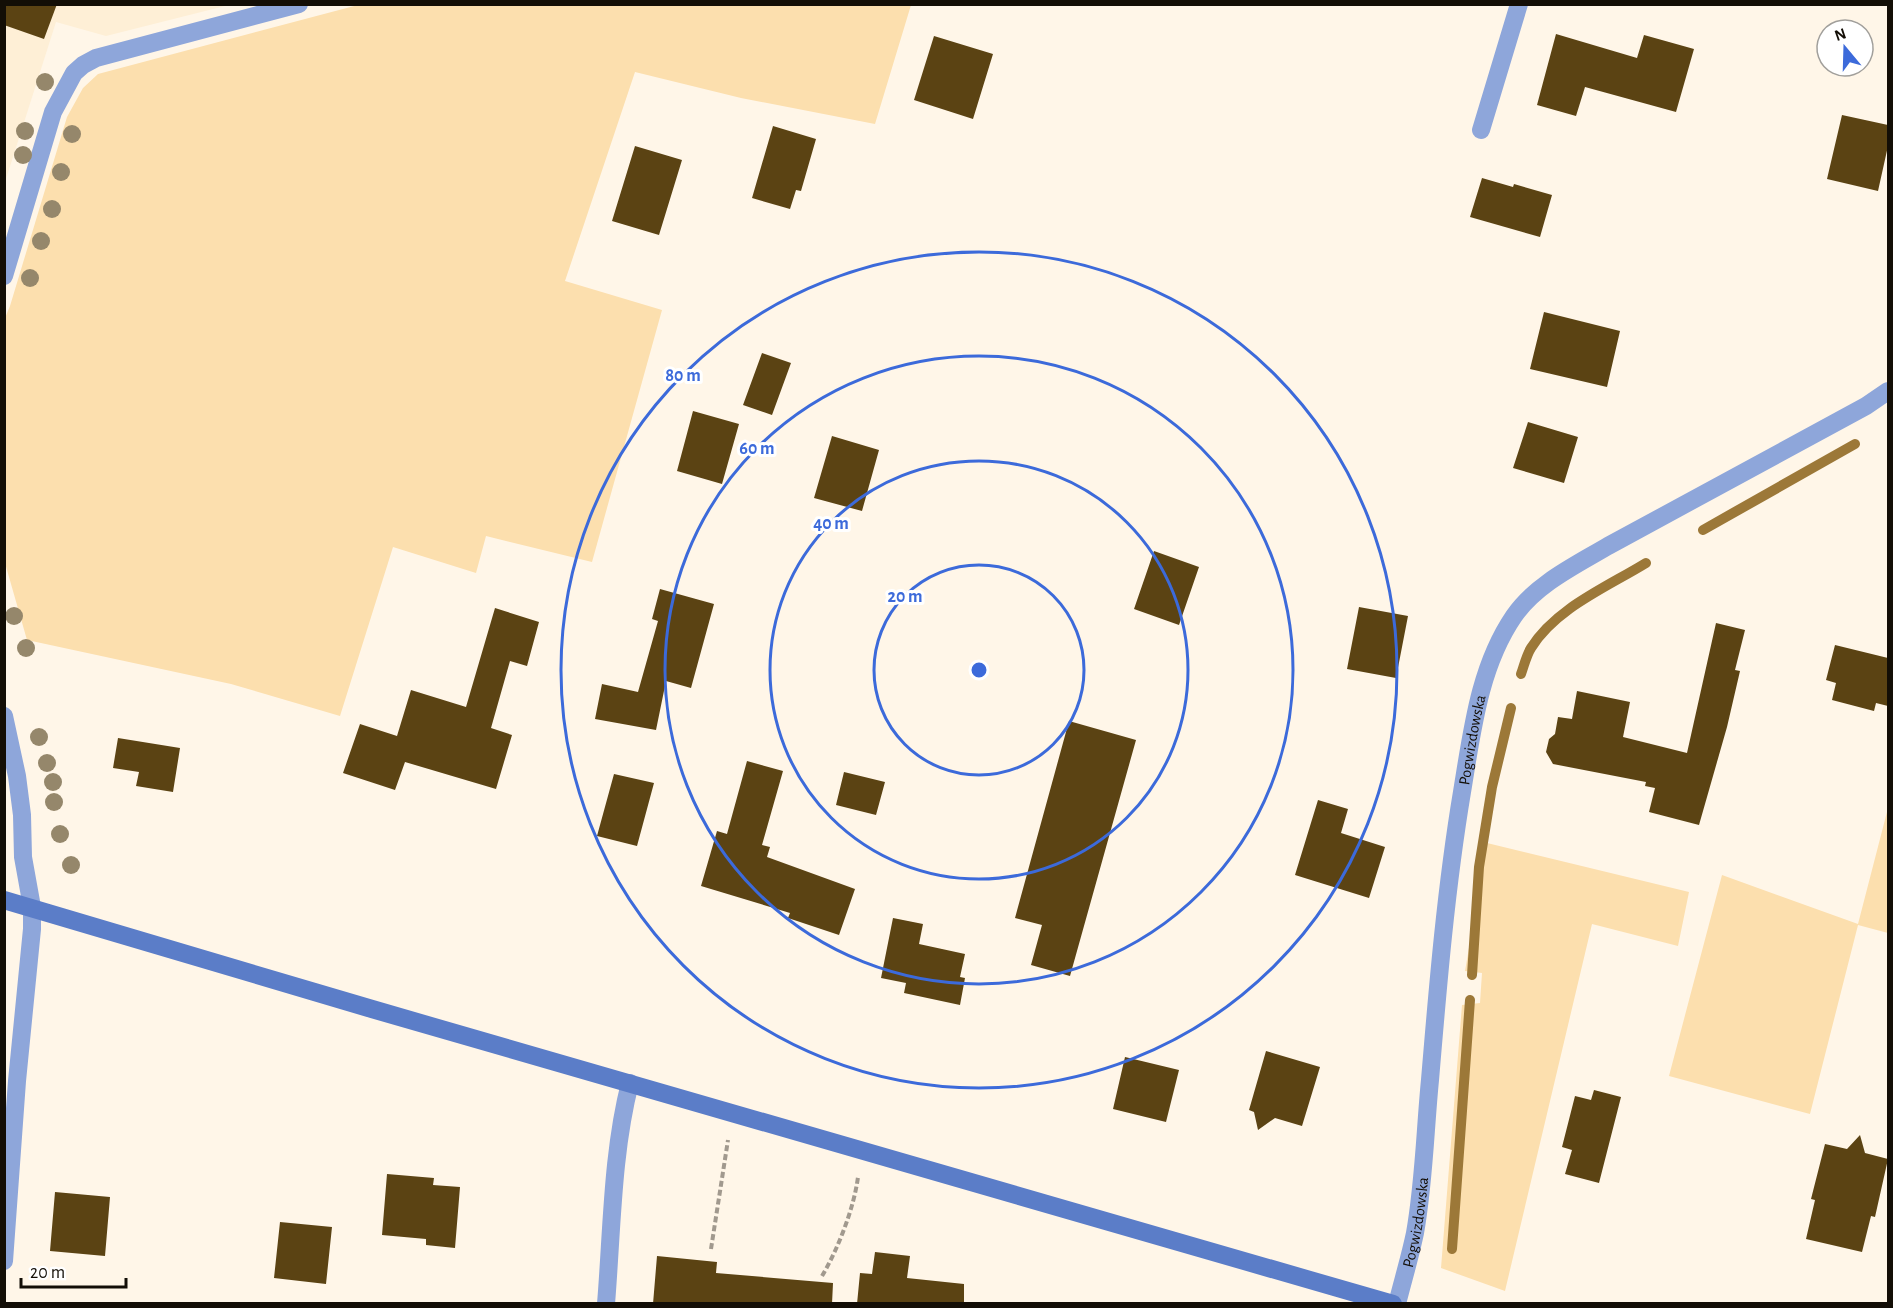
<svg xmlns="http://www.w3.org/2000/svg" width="1893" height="1308" viewBox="0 0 1893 1308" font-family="'Alegreya Sans',sans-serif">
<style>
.built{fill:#feefd6}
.green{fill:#fcdfae}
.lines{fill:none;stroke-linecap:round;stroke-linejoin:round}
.stream{stroke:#9c7838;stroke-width:10}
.building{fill:#5b4313}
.path{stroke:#a1998e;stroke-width:4;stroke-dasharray:6 3;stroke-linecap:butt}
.street{stroke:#8ea6da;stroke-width:18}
.secondary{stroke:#5b7dc8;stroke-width:18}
.tree{fill:#95876b}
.ring{fill:none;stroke:#3c6ada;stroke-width:3}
.labels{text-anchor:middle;stroke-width:6;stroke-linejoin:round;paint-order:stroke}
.street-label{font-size:16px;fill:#130e06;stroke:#fff}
.centre{fill:#3c6ada;stroke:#fff;stroke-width:3}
.ring-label{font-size:18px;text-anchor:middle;font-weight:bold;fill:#3c6ada;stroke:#fff;stroke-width:6;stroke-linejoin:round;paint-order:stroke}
</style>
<rect width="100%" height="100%" fill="#fff6e8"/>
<path class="built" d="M 5,5 L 229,5 L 106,36 L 56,22 L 5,182 Z"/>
<path class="green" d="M 358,5 L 911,5 L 875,124 L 741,98 L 635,72 L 565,281 L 662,310 L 592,562 L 486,536 L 476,573 L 393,547 L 340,716 L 231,684 L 27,640 L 5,563 L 5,318 L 10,306 L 67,117 L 83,88 L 98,74 Z
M 1888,808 L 1888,933 L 1858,925 L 1810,1114 L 1669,1076 L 1722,875 L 1858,924 Z
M 1487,843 L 1689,892 L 1678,946 L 1592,924 L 1505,1291 L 1441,1268 L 1462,1005 L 1480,1003 L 1482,973 L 1465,971 Z"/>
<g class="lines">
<path class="stream" d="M 1703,530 L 1855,444
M 1521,674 C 1524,666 1526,656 1531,648 C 1556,608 1607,587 1646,563
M 1472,975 L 1479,867 L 1492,787 L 1511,708
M 1452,1249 L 1470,1000"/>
</g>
<path class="building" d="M 4,4 L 57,4 L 44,39 L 4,25 Z
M 1556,34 L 1637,58 L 1644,35 L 1694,49 L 1676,112 L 1585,87 L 1576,116 L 1537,105 Z
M 934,36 L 993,54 L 973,119 L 914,100 Z
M 1842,115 L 1888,125 L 1888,146 L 1878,191 L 1827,179 Z
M 773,126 L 816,139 L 801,191 L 796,190 L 790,209 L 752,198 Z
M 635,146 L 682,160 L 659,235 L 612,221 Z
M 1482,178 L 1513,187 L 1514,184 L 1552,195 L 1540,237 L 1470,217 Z
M 1544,312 L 1620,331 L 1607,387 L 1530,369 Z
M 762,353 L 791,363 L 772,415 L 743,405 Z
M 693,411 L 739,424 L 722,484 L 677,471 Z
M 1528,422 L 1578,437 L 1564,483 L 1513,468 Z
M 832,436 L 879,450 L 862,511 L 814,498 Z
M 1154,551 L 1199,567 L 1179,625 L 1134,609 Z
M 660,589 L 714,604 L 691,688 L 666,681 L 656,730 L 595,719 L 602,684 L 638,692 L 658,621 L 652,619 Z
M 1359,607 L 1408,616 L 1396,678 L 1347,669 Z
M 495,608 L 539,622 L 527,666 L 510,661 L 491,728 L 512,735 L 496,789 L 405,762 L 395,790 L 343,773 L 360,724 L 397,736 L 411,690 L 466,707 Z
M 1716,623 L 1745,630 L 1735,670 L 1740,671 L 1727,727 L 1699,825 L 1649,812 L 1655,788 L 1645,786 L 1646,782 L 1553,764 L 1546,752 L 1549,739 L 1555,734 L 1558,717 L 1572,719 L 1577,691 L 1630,702 L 1623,737 L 1687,753 Z
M 1835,645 L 1888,658 L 1888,706 L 1876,703 L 1874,711 L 1832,700 L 1836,683 L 1826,680 Z
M 1069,721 L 1136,740 L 1070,976 L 1031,965 L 1042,925 L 1015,918 Z
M 118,738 L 180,748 L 173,792 L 136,786 L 139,772 L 113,768 Z
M 747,761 L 783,771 L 762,845 L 770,847 L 767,857 L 855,889 L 839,935 L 788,918 L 790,913 L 701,886 L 717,831 L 727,834 Z
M 844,772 L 885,782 L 876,815 L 836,805 Z
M 614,774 L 654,783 L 637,846 L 597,836 Z
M 1318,800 L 1348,809 L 1341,833 L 1385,847 L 1369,898 L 1295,875 Z
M 893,918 L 923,924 L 919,944 L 965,954 L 960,977 L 965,978 L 960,1005 L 904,993 L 906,983 L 881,978 Z
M 1266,1051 L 1320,1067 L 1302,1126 L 1275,1118 L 1258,1130 L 1254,1112 L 1249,1110 Z
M 1125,1057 L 1179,1070 L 1166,1122 L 1113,1109 Z
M 1594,1090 L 1621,1097 L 1599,1183 L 1565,1174 L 1572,1150 L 1562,1147 L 1575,1096 L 1591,1100 Z
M 1860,1135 L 1865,1153 L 1888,1159 L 1875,1217 L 1871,1216 L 1862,1252 L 1806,1239 L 1815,1200 L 1811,1199 L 1825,1144 L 1847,1149 Z
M 387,1174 L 434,1178 L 433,1185 L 460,1187 L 455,1248 L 426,1245 L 426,1239 L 382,1235 Z
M 55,1192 L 110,1197 L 105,1256 L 50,1251 Z
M 280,1222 L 332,1227 L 326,1284 L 274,1278 Z
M 875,1252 L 910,1256 L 907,1278 L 964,1284 L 964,1304 L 857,1304 L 860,1273 L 872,1274 Z
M 657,1256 L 717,1262 L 716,1273 L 833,1283 L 832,1304 L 653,1304 Z"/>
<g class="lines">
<path class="path" d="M 711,1249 L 728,1140
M 822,1276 C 838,1249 854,1208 858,1177"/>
<g class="street">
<path d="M 1481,130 L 1519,4"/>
<path d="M 4,276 L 53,112 L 74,73 L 83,65 L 96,58 L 299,4"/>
<path d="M 4,716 L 17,776 L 22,815 L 23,857 L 32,907 L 32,929 L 17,1081 L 4,1261"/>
<path d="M 606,1304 C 612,1231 612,1153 630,1083"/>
<path id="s1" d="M 1397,1304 C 1403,1280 1410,1257 1415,1233 C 1424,1183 1425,1131 1430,1080 C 1438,984 1446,888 1462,792 C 1472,732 1479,667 1514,616 C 1536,584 1576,565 1608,546 L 1866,406 L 1888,391"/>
</g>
<path class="secondary" d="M 4,900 L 372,1009 L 1393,1304"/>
</g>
<g class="tree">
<circle cx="45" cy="82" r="9"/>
<circle cx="25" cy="131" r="9"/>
<circle cx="72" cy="134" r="9"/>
<circle cx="23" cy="155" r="9"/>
<circle cx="61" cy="172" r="9"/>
<circle cx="52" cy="209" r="9"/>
<circle cx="41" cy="241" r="9"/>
<circle cx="30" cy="278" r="9"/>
<circle cx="14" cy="616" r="9"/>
<circle cx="26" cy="648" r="9"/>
<circle cx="39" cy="737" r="9"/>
<circle cx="47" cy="763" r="9"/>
<circle cx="53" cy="782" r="9"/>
<circle cx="54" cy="802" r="9"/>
<circle cx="60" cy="834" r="9"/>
<circle cx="71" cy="865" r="9"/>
</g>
<g class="ring">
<circle cx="979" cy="670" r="105"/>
<circle cx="979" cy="670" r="209"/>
<circle cx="979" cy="670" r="314"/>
<circle cx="979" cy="670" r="418"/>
</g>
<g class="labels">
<g class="street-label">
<text dy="6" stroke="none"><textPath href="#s1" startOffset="570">Pogwizdowska</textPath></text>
<text dy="6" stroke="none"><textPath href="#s1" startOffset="84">Pogwizdowska</textPath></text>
</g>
</g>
<circle cx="979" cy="670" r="9" class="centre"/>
<g class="ring-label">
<text x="683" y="381">80 m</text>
<text x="757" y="454">60 m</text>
<text x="831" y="529">40 m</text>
<text x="905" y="602">20 m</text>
</g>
<rect width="1893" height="1308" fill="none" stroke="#130e06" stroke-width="12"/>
<g transform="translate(1845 48) rotate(341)"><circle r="28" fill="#ffffff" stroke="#a19f9b" stroke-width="1.5"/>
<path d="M0-4.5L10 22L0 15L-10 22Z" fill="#3c6ada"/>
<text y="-9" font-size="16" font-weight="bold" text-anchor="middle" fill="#130e06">N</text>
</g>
<path d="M21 1278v9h105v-9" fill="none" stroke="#130e06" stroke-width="3"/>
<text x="30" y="1278" font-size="18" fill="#130e06" stroke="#ffffff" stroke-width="4.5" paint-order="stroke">20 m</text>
</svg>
